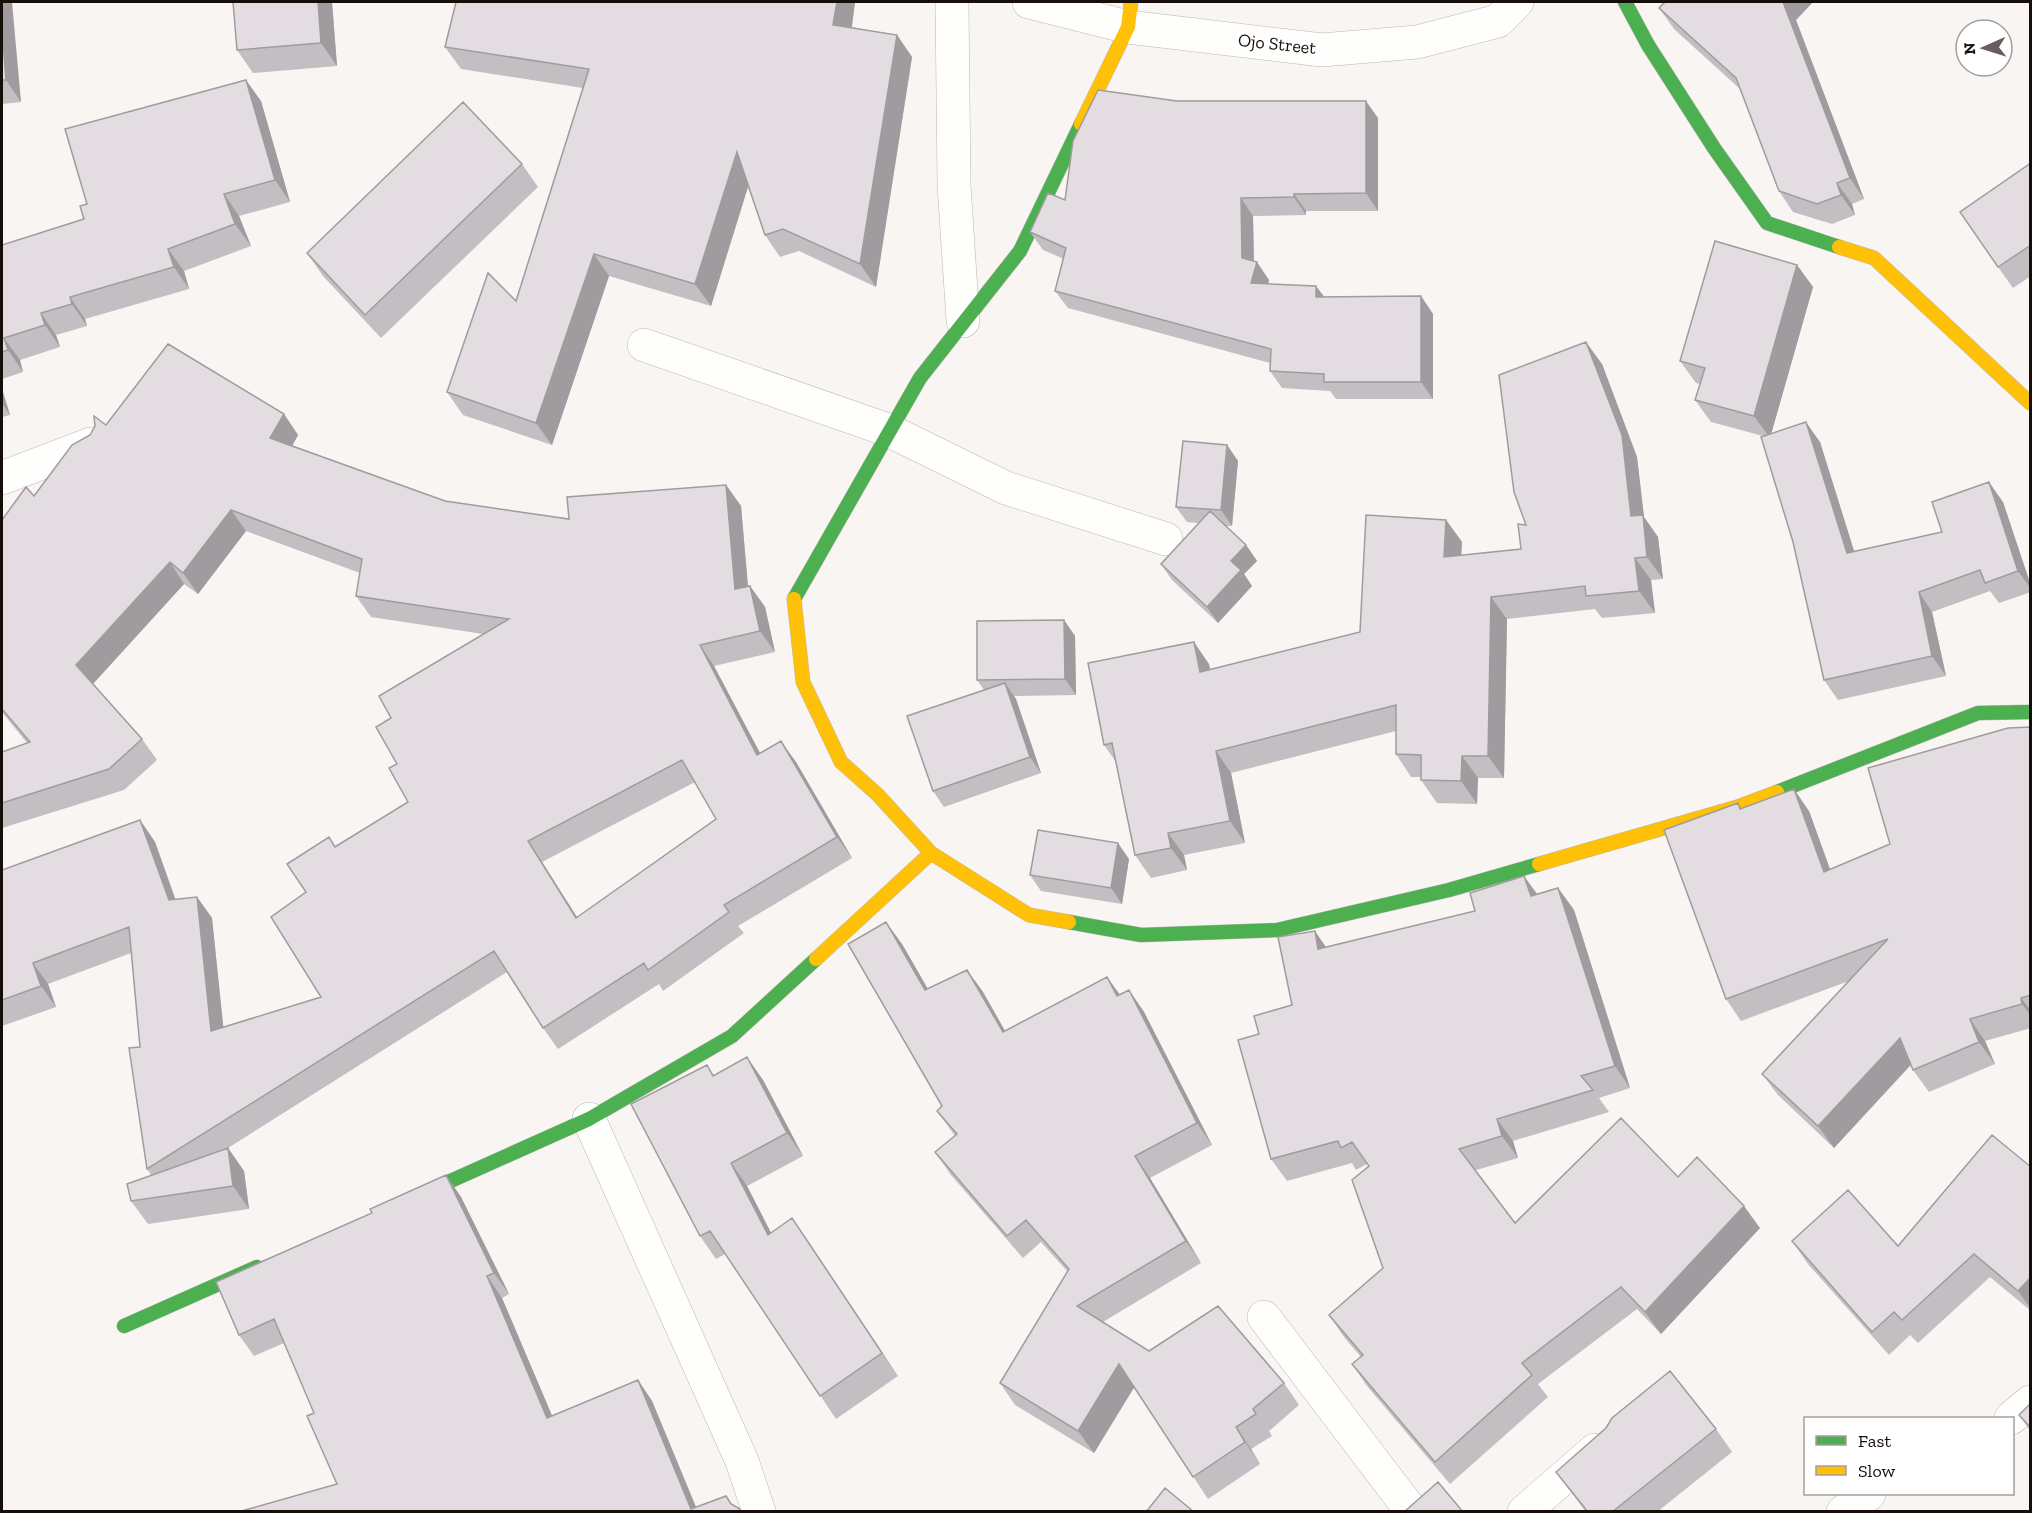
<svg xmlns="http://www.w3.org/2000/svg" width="2032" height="1513" viewBox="0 0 2032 1513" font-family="'Zilla Slab',serif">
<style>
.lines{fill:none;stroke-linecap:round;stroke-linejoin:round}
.street-casing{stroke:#beb6b3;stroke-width:34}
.fast-casing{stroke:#beb6b3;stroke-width:15}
.slow-casing{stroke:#beb6b3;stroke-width:15}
.street{stroke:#fefefd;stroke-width:33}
.fast{stroke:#4caf50;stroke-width:14}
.slow{stroke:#ffc107;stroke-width:14}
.wall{fill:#c3bec2;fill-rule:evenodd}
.shaded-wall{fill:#9f9b9e}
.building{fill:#e3dde2;stroke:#9f9b9e;stroke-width:1.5;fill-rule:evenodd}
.labels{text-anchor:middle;stroke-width:6;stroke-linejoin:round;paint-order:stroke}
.street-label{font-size:18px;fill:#180e09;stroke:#fff}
</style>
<rect width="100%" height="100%" fill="#f9f5f3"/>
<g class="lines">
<defs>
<path id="street" d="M 952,2 L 954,185 L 963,321
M 1029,2 L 1128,27 L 1322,50 L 1417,42 L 1498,21 L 1517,2
M 644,345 L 888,430 L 1006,488 L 1166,539
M 2,478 L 91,444
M 589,1119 L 742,1461 L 759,1512
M 1264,1317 L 1412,1512
M 2011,1418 L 2030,1402
M 1524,1512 L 1595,1450
M 1843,1512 L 1869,1494"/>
<path id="fast" d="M 1625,2 L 1648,45 L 1714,148 L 1767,223 L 1839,247
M 794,599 L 920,378 L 1020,251 L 1081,124
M 1777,792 L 1978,713 L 2030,712
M 1069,922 L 1141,935 L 1277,930 L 1449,890 L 1539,864
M 408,1200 L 589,1119 L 732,1036 L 816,959
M 124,1326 L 257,1267"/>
<path id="slow" d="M 1081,124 L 1128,27 L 1131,2
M 1839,247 L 1874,258 L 2030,403
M 794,599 L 803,682 L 841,762 L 878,795 L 931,853
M 1539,864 L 1737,807 L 1777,792
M 816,959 L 931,853 L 1029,915 L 1069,922"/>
</defs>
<use href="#street" class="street-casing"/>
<use href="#fast" class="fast-casing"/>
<use href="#slow" class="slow-casing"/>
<use href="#street" class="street"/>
<use href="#fast" class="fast"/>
<use href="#slow" class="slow"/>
</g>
<path class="wall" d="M 2,2 L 21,102 L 2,104 Z
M 332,2 L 337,66 L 253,73 L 237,50 Z
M 456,2 L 855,2 L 852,27 L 897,35 L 912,57 L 876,287 L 799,251 L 780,257 L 765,235 L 748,187 L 711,306 L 609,276 L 552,445 L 463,415 L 447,392 L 516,301 L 583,88 L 461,69 L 445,47 Z
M 1665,2 L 1813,2 L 1796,20 L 1864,199 L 1852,204 L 1855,215 L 1832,224 L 1793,212 L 1779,191 L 1740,89 L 1674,29 L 1659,8 Z
M 261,101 L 290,202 L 239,216 L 251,246 L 184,271 L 189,289 L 85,319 L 87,326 L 56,335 L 60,347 L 20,360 L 23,372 L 2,379 L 2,245 L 84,219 L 87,204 Z
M 1177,101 L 1378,118 L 1378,211 L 1306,211 L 1306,215 L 1253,216 L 1254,261 L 1269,280 L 1268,284 L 1324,297 L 1421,296 L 1433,314 L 1433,399 L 1336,399 L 1330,391 L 1282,388 L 1270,371 L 1270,363 L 1068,308 L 1055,291 L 1064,259 L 1043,250 L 1030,232 L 1065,200 Z
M 2031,163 L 2031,276 L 2013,288 L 1998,267 Z
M 522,164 L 538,187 L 381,338 L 323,276 L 307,253 Z
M 1797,265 L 1813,287 L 1771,434 L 1820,442 L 1854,552 L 1942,532 L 2003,502 L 2031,586 L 2031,592 L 1999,603 L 1990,591 L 1932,612 L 1946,676 L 1838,700 L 1824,680 L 1793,542 L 1763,436 L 1711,422 L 1695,400 L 1700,384 L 1696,383 L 1680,361 Z
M 1602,364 L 1637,457 L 1644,517 L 1658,537 L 1663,579 L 1651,580 L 1655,613 L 1602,618 L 1595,609 L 1507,619 L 1504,778 L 1478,778 L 1477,804 L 1437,803 L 1421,780 L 1421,777 L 1411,777 L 1396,754 L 1396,731 L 1231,773 L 1245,843 L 1184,855 L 1187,870 L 1151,878 L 1135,855 L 1116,762 L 1104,745 L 1209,664 L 1210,670 L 1360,632 L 1446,520 L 1462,542 L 1461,555 L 1521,549 L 1526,525 Z
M 2,389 L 10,415 L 2,417 Z
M 284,414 L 298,435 L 292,446 L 445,501 L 569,519 L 726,485 L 741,506 L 748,586 L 750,586 L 765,607 L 775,652 L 714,666 L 760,753 L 796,762 L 852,858 L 738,926 L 744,933 L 663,991 L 659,984 L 558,1049 L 543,1028 L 507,972 L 228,1148 L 244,1171 L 249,1209 L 148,1224 L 131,1201 L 151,1175 L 147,1169 L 140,1047 L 131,953 L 48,984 L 56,1007 L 2,1026 L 2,870 L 140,820 L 155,842 L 176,900 L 197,897 L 212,918 L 223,1027 L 321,997 L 306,892 L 329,837 L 335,846 L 408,802 L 397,764 L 391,718 L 483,634 L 371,617 L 356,596 L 360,573 L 246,531 L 198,594 L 184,584 L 93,684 L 142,739 L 157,760 L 124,790 L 2,828 L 2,752 L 27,743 L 2,712 L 2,520 L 34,496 L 90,435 L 106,425 ZM 695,782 L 716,819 L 577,918 L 542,862 Z
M 1227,445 L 1238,461 L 1232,526 L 1225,526 L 1246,545 L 1257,561 L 1244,574 L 1252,586 L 1218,623 L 1172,580 L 1161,564 L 1199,523 L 1187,522 L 1176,507 Z
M 1064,620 L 1075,636 L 1076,695 L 1014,696 L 1016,699 L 1041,773 L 944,807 L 933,791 L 984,690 L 977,680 Z
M 2031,727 L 2031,1028 L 1985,1041 L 1995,1064 L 1929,1092 L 1913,1070 L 1911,1065 L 1834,1148 L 1778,1095 L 1762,1074 L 1849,981 L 1741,1021 L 1726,999 L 1741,808 L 1809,811 L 1830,870 L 1890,844 Z
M 1129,859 L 1122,904 L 1041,891 L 1030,875 Z
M 1558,888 L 1574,910 L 1630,1088 L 1599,1098 L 1609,1112 L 1513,1141 L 1518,1158 L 1476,1170 L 1515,1223 L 1678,1177 L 1760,1228 L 1661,1334 L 1637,1309 L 1538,1384 L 1548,1397 L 1450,1484 L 1367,1386 L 1352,1364 L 1361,1357 L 1344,1337 L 1329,1315 L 1383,1268 L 1369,1166 L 1367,1164 L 1356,1170 L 1352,1163 L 1287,1181 L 1271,1159 L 1259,1034 L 1292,1005 L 1326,947 L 1475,911 Z
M 902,944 L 928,989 L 967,970 L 983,992 L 1005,1031 L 1107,977 L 1120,995 L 1129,990 L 1144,1012 L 1212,1145 L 1150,1178 L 1201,1263 L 1103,1322 L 1149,1351 L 1284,1383 L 1299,1405 L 1269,1431 L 1272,1436 L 1251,1449 L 1260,1464 L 1208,1499 L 1134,1387 L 1094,1453 L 1015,1405 L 1000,1383 L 1068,1272 L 1041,1242 L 1023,1258 L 951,1175 L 935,1152 L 955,1136 L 937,1111 L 942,1106 Z
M 707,1065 L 714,1075 L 763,1080 L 803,1156 L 747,1186 L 771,1233 L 808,1241 L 898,1376 L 836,1419 L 725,1254 L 716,1259 L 700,1236 Z
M 2031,1167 L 2031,1311 L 1990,1277 L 1918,1343 L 1910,1335 L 1889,1355 L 1808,1264 L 1792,1241 L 1898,1246 Z
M 446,1175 L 461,1197 L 509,1294 L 502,1298 L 552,1416 L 638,1380 L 652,1401 L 696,1507 L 732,1505 L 742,1512 L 337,1484 L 314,1413 L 284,1343 L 254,1356 L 239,1335 L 372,1213 Z
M 2031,1403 L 2031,1432 L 2019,1415 Z
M 1606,1428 L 1716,1429 L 1732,1452 L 1657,1512 L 1586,1512 L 1556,1472 Z"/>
<path class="shaded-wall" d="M 2,2 L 12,2 L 21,102 L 6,80 L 2,30 Z
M 318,2 L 332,2 L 337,66 L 321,43 Z
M 837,2 L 855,2 L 849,47 L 833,25 Z
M 1783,2 L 1813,2 L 1796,20 L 1864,199 L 1850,178 Z
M 897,35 L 912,57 L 876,287 L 860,264 Z
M 246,80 L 261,101 L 290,202 L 275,180 Z
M 1366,101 L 1378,118 L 1378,211 L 1366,193 Z
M 737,152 L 752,174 L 711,306 L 695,284 Z
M 1837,183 L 1852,204 L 1855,215 L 1841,195 Z
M 224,194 L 239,216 L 251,246 L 235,224 Z
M 1294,194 L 1306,211 L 1306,215 L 1294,197 Z
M 1241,198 L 1253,216 L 1254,271 L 1257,262 L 1269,280 L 1263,301 L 1251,283 L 1242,258 Z
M 168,249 L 184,271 L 189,289 L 174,267 Z
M 594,254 L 609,276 L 552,445 L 536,423 Z
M 1797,265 L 1813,287 L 1770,438 L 1754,416 Z
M 1316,286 L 1329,303 L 1316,297 Z
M 1421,296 L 1433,314 L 1433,399 L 1421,382 Z
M 70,297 L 85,319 L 87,326 L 72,304 Z
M 41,313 L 56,335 L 60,347 L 45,325 Z
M 4,338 L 20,360 L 23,372 L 8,350 Z
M 1586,342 L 1602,364 L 1637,457 L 1644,517 L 1658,537 L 1663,579 L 1647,557 L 1631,516 Z
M 2,389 L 10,415 L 2,403 Z
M 284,414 L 298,435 L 285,459 L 270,438 Z
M 1806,422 L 1820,442 L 1861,573 L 1847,553 Z
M 1227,445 L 1238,461 L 1232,526 L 1221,510 Z
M 1989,482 L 2003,502 L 2031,586 L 2031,589 L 2018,571 Z
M 726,485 L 741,506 L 750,610 L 735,589 Z
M 231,510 L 246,531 L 198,594 L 183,573 Z
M 1446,520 L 1462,542 L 1460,579 L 1444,557 Z
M 1246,545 L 1257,561 L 1244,574 L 1252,586 L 1218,623 L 1207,607 L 1231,561 Z
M 1635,558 L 1651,580 L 1655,613 L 1639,591 Z
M 170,562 L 184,584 L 91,686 L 76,665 Z
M 750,586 L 765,607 L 775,652 L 760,631 Z
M 1919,592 L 1932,612 L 1946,676 L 1932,656 Z
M 1491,597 L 1507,619 L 1504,778 L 1488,756 Z
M 1064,620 L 1075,636 L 1076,695 L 1065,679 Z
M 1194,642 L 1209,664 L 1215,695 L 1200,672 Z
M 700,645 L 714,666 L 772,776 L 757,755 Z
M 1005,683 L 1016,699 L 1041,773 L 1030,757 Z
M 781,741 L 796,762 L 852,858 L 837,837 Z
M 1216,751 L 1231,773 L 1245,843 L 1230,821 Z
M 1462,756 L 1478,778 L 1477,804 L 1461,781 Z
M 1794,789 L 1809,811 L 1839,894 L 1824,872 Z
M 140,820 L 155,842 L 183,922 L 169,900 Z
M 1168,833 L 1184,855 L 1187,870 L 1171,848 Z
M 528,841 L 542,862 L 591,939 L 576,918 Z
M 1118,843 L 1129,859 L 1122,904 L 1111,888 Z
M 1524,876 L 1540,898 L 1531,896 Z
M 1558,888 L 1574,910 L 1630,1088 L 1615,1066 Z
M 197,897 L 212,918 L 226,1052 L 211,1031 Z
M 886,922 L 902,944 L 941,1012 L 925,990 Z
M 1315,931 L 1330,953 L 1318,949 Z
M 33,963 L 48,984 L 56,1007 L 41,986 Z
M 967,970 L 983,992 L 1018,1054 L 1003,1032 Z
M 1107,977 L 1123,999 L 1117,996 Z
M 1129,990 L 1144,1012 L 1212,1145 L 1197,1123 Z
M 2021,998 L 2031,1011 L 2031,1016 L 2022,1004 Z
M 1970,1019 L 1985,1041 L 1995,1064 L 1979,1042 Z
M 1900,1038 L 1915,1060 L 1834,1148 L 1818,1126 Z
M 747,1057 L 763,1080 L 803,1156 L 787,1133 Z
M 1497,1119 L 1513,1141 L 1518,1158 L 1502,1136 Z
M 228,1148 L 244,1171 L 249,1209 L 233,1186 Z
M 1135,1156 L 1150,1178 L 1201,1263 L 1186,1241 Z
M 731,1163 L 747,1186 L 784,1258 L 768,1235 Z
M 446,1175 L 461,1197 L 509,1294 L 494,1273 Z
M 1744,1206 L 1760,1228 L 1661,1334 L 1645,1312 Z
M 792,1218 L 808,1241 L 898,1376 L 882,1353 Z
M 487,1276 L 502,1298 L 562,1439 L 547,1418 Z
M 2031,1277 L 2031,1309 L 2018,1291 Z
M 1119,1364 L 1135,1386 L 1094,1453 L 1078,1431 Z
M 638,1380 L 652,1401 L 698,1512 L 691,1509 Z
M 1236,1427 L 1251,1449 L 1260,1464 L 1245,1442 Z"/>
<path class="building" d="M 233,2 L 318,2 L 321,43 L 237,50 Z
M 456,2 L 837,2 L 833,25 L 897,35 L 860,264 L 783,229 L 765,235 L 737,152 L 695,284 L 594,254 L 536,423 L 447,392 L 488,273 L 516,301 L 589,69 L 445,47 Z
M 1665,2 L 1783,2 L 1850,178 L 1837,183 L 1841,195 L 1817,204 L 1779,191 L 1736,78 L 1659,8 Z
M 2,30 L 6,80 L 2,80 Z
M 246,80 L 275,180 L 224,194 L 235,224 L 168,249 L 174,267 L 70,297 L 72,304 L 41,313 L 45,325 L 4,338 L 8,350 L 2,352 L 2,245 L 84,219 L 80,206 L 87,204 L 65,129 Z
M 1098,90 L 1177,101 L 1366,101 L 1366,193 L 1294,194 L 1294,197 L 1241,198 L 1242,258 L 1257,262 L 1251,283 L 1316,286 L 1316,297 L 1421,296 L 1421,382 L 1324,382 L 1324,374 L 1270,371 L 1271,349 L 1055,291 L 1066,248 L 1030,232 L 1048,193 L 1065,200 L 1073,141 Z
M 463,102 L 522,164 L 365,315 L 307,253 Z
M 2031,163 L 2031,245 L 1998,267 L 1960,212 Z
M 1715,241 L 1797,265 L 1754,416 L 1695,400 L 1705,368 L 1680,361 Z
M 1586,342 L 1622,435 L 1631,516 L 1643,515 L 1647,557 L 1635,558 L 1639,591 L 1586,596 L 1585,586 L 1491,597 L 1488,756 L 1462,756 L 1461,781 L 1421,780 L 1421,755 L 1396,754 L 1396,705 L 1216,751 L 1230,821 L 1168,833 L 1171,848 L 1135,855 L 1112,743 L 1104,745 L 1088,663 L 1194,642 L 1200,672 L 1360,632 L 1366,515 L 1446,520 L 1444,557 L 1521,549 L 1518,524 L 1526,525 L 1514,492 L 1499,375 Z
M 168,344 L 284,414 L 270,438 L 445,501 L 569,519 L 567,497 L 726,485 L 735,589 L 750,586 L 760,631 L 700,645 L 757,755 L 781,741 L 837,837 L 724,905 L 729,912 L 648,970 L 644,963 L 543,1028 L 494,951 L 147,1169 L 129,1048 L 140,1047 L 129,927 L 33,963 L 41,986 L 2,1000 L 2,870 L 140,820 L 169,900 L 197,897 L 211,1031 L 321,997 L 271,917 L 306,892 L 287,864 L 329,837 L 335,847 L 408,802 L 389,768 L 397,764 L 376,727 L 391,718 L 379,696 L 509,619 L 356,596 L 362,559 L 231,510 L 183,573 L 170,562 L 76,665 L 142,739 L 109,769 L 2,803 L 2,752 L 30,742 L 2,709 L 2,520 L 26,487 L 34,496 L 72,445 L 90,435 L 95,426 L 94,416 L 106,425 ZM 682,760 L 716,819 L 576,918 L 528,841 Z
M 1806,422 L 1847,553 L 1942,532 L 1932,502 L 1989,482 L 2018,571 L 1985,583 L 1980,570 L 1919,592 L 1932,656 L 1824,680 L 1793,542 L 1761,437 Z
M 1183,441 L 1227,445 L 1221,510 L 1176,507 Z
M 1210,511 L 1246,545 L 1231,561 L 1241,570 L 1207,607 L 1161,564 Z
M 1064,620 L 1065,679 L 977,680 L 977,621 Z
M 1005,683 L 1030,757 L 933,791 L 907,716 Z
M 2031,727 L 2031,995 L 2021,998 L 2022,1004 L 1970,1019 L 1979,1042 L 1913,1070 L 1900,1038 L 1818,1126 L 1762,1074 L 1888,939 L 1726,999 L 1664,830 L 1738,803 L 1740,809 L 1794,789 L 1824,872 L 1890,844 L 1868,768 L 2008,728 Z
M 1038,830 L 1118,843 L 1111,888 L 1030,875 Z
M 1524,876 L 1531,896 L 1558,888 L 1615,1066 L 1581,1076 L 1593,1090 L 1497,1119 L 1502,1136 L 1459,1149 L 1515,1223 L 1621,1118 L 1678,1177 L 1697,1157 L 1744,1206 L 1645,1312 L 1621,1287 L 1522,1363 L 1532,1375 L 1435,1462 L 1352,1364 L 1363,1355 L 1329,1315 L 1383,1268 L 1352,1180 L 1369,1166 L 1352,1142 L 1341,1148 L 1338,1141 L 1271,1159 L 1238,1040 L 1259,1034 L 1254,1016 L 1292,1005 L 1278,937 L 1315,931 L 1318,949 L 1475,911 L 1470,893 Z
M 886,922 L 925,990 L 967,970 L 1003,1032 L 1107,977 L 1117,996 L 1129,990 L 1197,1123 L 1135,1156 L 1186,1241 L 1077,1306 L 1149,1351 L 1218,1306 L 1284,1383 L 1253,1409 L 1256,1414 L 1236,1427 L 1245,1442 L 1193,1477 L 1119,1364 L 1078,1431 L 1000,1383 L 1069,1269 L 1026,1220 L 1007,1236 L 935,1152 L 957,1134 L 937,1111 L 942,1106 L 848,944 Z
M 747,1057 L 787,1133 L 731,1163 L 768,1235 L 792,1218 L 882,1353 L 820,1396 L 710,1231 L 700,1236 L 631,1104 L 707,1065 L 713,1076 Z
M 1992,1135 L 2031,1167 L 2031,1277 L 2018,1291 L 1974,1254 L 1902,1320 L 1894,1312 L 1872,1332 L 1792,1241 L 1848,1190 L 1898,1246 Z
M 228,1148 L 233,1186 L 131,1201 L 127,1184 Z
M 446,1175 L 494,1273 L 487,1276 L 547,1418 L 638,1380 L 691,1509 L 726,1496 L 731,1504 L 740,1509 L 741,1512 L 238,1512 L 337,1484 L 307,1416 L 314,1413 L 274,1319 L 239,1335 L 216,1282 L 372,1213 L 370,1209 Z
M 1670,1371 L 1716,1429 L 1612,1512 L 1588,1512 L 1556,1472 L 1606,1428 L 1612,1418 Z
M 2031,1403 L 2031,1428 L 2019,1415 Z
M 1438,1482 L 1463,1512 L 1404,1512 Z
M 1165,1488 L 1194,1512 L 1146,1512 Z"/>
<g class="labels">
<g class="street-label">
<text transform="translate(1277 44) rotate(6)" y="6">Ojo Street</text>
</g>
</g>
<rect width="2032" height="1513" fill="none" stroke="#180e09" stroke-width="6"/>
<rect x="1804" y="1417" width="210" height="78" fill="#ffffff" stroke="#a39f9d" stroke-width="1.5"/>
<rect x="1816" y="1436" width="30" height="9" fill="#4caf50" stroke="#a39f9d" stroke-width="1.5"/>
<text x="1858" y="1447" font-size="18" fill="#180e09">Fast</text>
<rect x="1816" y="1466" width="30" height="9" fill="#ffc107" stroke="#a39f9d" stroke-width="1.5"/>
<text x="1858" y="1477" font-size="18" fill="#180e09">Slow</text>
<g transform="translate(1984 48) rotate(267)"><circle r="28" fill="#ffffff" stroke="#a39f9d" stroke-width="1.5"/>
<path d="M0-4.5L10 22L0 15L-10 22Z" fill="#675f5b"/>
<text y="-9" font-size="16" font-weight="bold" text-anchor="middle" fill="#180e09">N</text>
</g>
</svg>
